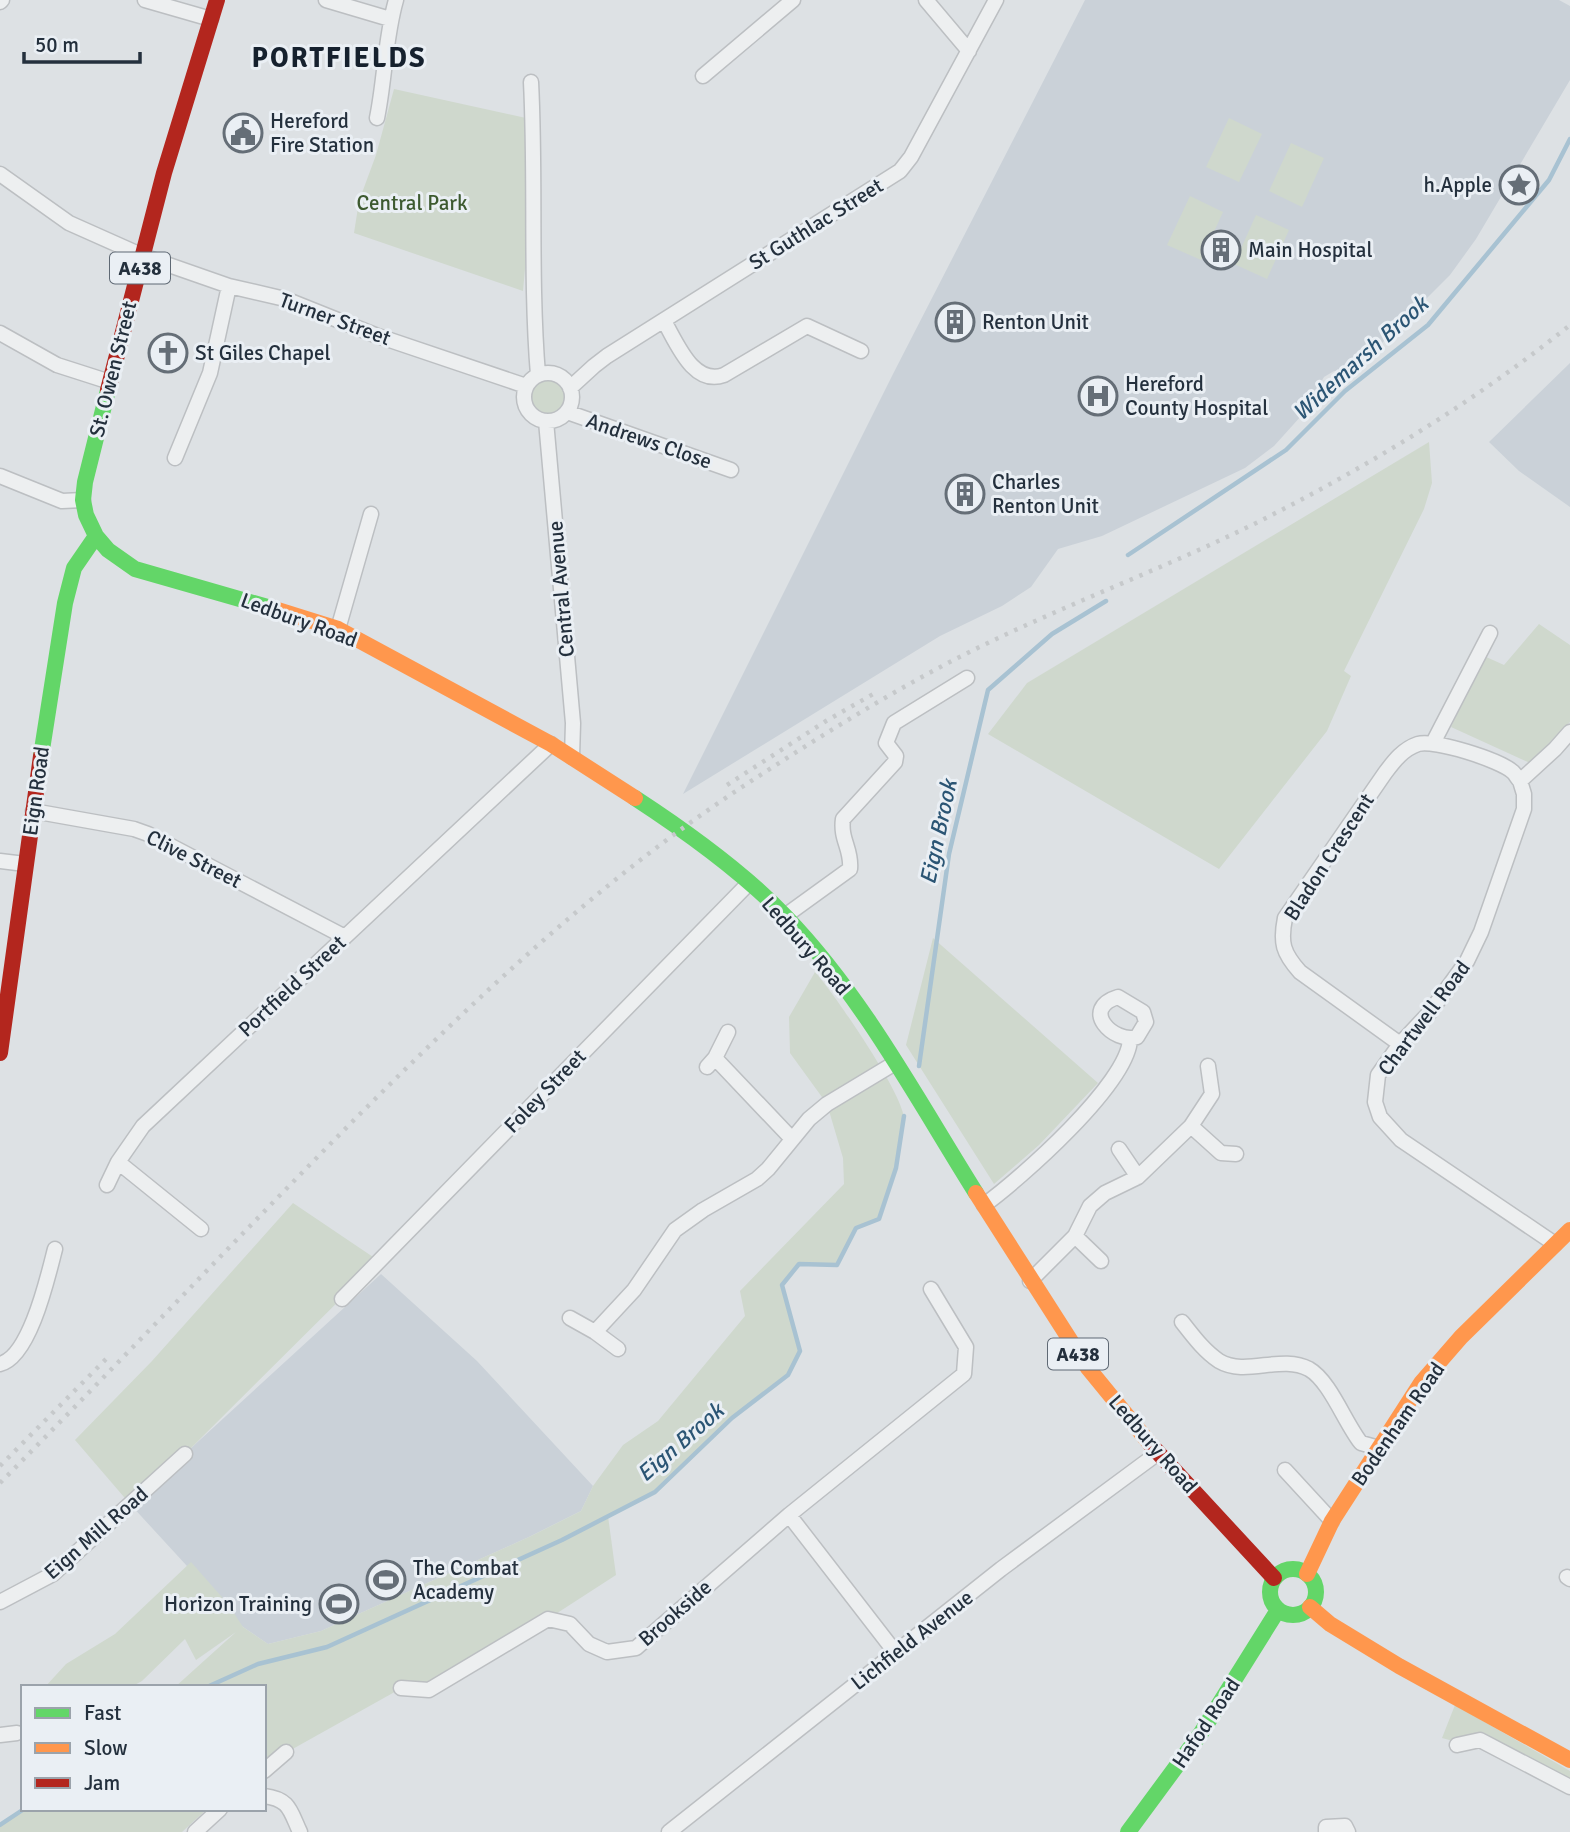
<svg xmlns="http://www.w3.org/2000/svg" width="1570" height="1832" viewBox="0 0 1570 1832" font-family="Signika,sans-serif">
<style>
.built{fill:#cad1d8}
.green{fill:#cfd8cd}
.lines{fill:none;stroke-linecap:round;stroke-linejoin:round}
.stream{stroke:#a8c2d2;stroke-width:4.5}
.street-casing{stroke:#bcbfc2;stroke-width:17}
.street{stroke:#edeff0;stroke-width:14}
.fast{stroke:#63d668;stroke-width:16}
.slow{stroke:#ff974d;stroke-width:16}
.jam{stroke:#b3261e;stroke-width:16}
.rail{stroke:#c6c9cb;stroke-width:4.5;stroke-dasharray:3.5 7;stroke-linecap:butt}
.labels{text-anchor:middle;stroke-width:6;stroke-linejoin:round;paint-order:stroke}
.shield{fill:#eaeff4;stroke:#5f6974;stroke-width:2}
.shield-label{font-size:19px;font-weight:bold;fill:#24303d}
.poi-label{font-size:21px;fill:#24303d;stroke:#eaeff4;text-anchor:start}
.park-label{font-size:21px;fill:#3d5a30;stroke:#eaeff4}
.street-label{font-size:21px;fill:#24303d;stroke:#eaeff4}
.water-label{font-size:23px;font-style:italic;fill:#2b5574;stroke:#eaeff4}
.district-label{font-size:28px;font-weight:bold;letter-spacing:2px;fill:#16212e;stroke:#eaeff4}
</style>
<rect width="100%" height="100%" fill="#dde1e4"/>
<path class="built" d="M 1085,0 L 1559,0 L 1570,6 L 1570,80 L 1476,239 L 1450,275 L 1363,362 L 1350,372 L 1334,371 L 1324,377 L 1302,415 L 1274,446 L 1245,468 L 1102,536 L 1058,549 L 1031,587 L 1002,606 L 940,636 L 683,794 L 893,374 Z
M 1570,363 L 1570,507 L 1519,471 L 1489,442 Z
M 381,1274 L 477,1361 L 593,1486 L 581,1511 L 531,1536 L 321,1631 L 268,1644 L 243,1627 L 130,1504 Z"/>
<path class="green" d="M 394,89 L 526,118 L 525,269 L 523,291 L 354,233 L 359,201 L 376,155 Z
M 1229,118 L 1262,134 L 1239,182 L 1206,167 Z
M 1291,143 L 1324,158 L 1302,207 L 1269,191 Z
M 1190,196 L 1223,212 L 1201,260 L 1167,245 Z
M 1256,215 L 1289,230 L 1267,279 L 1234,264 Z
M524 397a24 24 0 1 1 48 0a24 24 0 1 1-48 0Z
M 1429,442 L 1432,483 L 1424,509 L 1344,671 L 1351,676 L 1327,731 L 1219,869 L 988,734 L 1027,683 Z
M 1539,624 L 1570,645 L 1570,722 L 1530,763 L 1451,727 L 1484,656 L 1504,665 Z
M 933,938 L 1098,1083 L 1039,1145 L 994,1184 L 906,1045 Z
M 815,972 C 834,993 904,1095 904,1119 C 903,1153 889,1187 879,1219 L 856,1228 L 837,1265 L 799,1264 L 782,1285 L 800,1351 L 788,1375 L 732,1418 L 655,1492 L 608,1516 L 616,1575 L 548,1619 L 429,1690 L 400,1689 L 264,1765 L 264,1687 L 175,1687 L 236,1632 L 196,1660 L 185,1639 L 142,1681 L 131,1687 L 45,1687 L 66,1664 L 115,1634 L 191,1562 L 228,1604 L 243,1627 L 268,1644 L 321,1631 L 531,1536 L 581,1511 L 593,1486 L 623,1445 L 658,1421 L 745,1316 L 740,1291 L 844,1184 L 843,1158 L 827,1104 L 790,1053 L 789,1017 Z
M 293,1203 L 379,1261 L 185,1454 L 130,1504 L 75,1440 L 152,1361 Z
M 1455,1705 L 1570,1771 L 1570,1785 L 1481,1737 L 1453,1741 L 1442,1738 Z
M 23,1809 L 207,1809 L 182,1832 L 0,1832 L 0,1823 Z"/>
<g class="lines">
<path class="stream" d="M 1128,555 L 1286,450 L 1345,391 L 1428,325 L 1549,180 L 1570,139
M 919,1066 L 949,854 L 988,690 L 1052,634 L 1106,601
M 207,1687 L 258,1664 L 327,1647 L 562,1540 L 655,1492 L 732,1418 L 788,1375 L 800,1351 L 782,1285 L 799,1264 L 837,1265 L 856,1228 L 879,1219 L 896,1168 L 904,1116
M 0,1825 L 24,1809"/>
<defs>
<path id="street" d="M 145,0 L 211,19
M 326,0 L 390,19
M 926,0 L 969,51
M 0,2 L 2,0
M 703,76 L 793,0
M 531,82 C 536,180 530,277 538,375
M 377,118 C 385,79 385,38 396,0
M 0,174 L 69,223 L 143,256 L 229,286 L 285,299 L 375,335 L 526,386
M 664,321 C 677,343 693,386 724,375 L 807,326 L 861,351
M 0,333 L 57,365 L 110,382
M524 397a24 24 0 1 1 48 0a24 24 0 1 1-48 0Z
M 570,388 L 594,366 L 607,356 L 900,171 L 911,157 L 996,0
M 567,412 L 731,470
M 546,421 L 573,723 L 572,757
M 175,458 L 210,373 L 229,286
M 0,476 L 62,501 L 83,500
M 338,629 L 371,514
M 1433,743 L 1490,633
M 33,811 L 134,829 L 148,834 L 345,937
M 0,861 L 25,864
M 785,916 L 850,869 C 852,849 840,840 843,819 L 895,762 L 896,756 L 886,743 L 894,723 L 967,678
M 1118,997 L 1143,1012 L 1146,1022 L 1137,1037 C 1114,1044 1079,1009 1118,997 Z
M 1400,1044 L 1300,972 C 1283,953 1280,943 1285,918 L 1385,773 C 1394,761 1403,749 1418,744 C 1434,739 1500,760 1513,772 C 1516,775 1517,778 1520,781
M 715,1058 L 792,1139
M 707,1067 L 715,1058 L 728,1032
M 1191,1126 L 1221,1153 L 1236,1154
M 1119,1149 L 1138,1177
M 107,1185 L 118,1162
M 984,1205 C 1019,1180 1129,1083 1130,1039
M 201,1229 L 118,1162 L 143,1126 L 551,744
M 1075,1236 L 1101,1261
M 1555,1244 L 1401,1140 L 1380,1117 L 1375,1102 L 1378,1075 L 1400,1044 L 1430,1012 L 1467,961 L 1481,932 L 1524,809 L 1524,794 L 1520,781 L 1555,749 L 1570,732
M 1030,1281 L 1075,1236 L 1090,1206 L 1105,1193 L 1138,1177 L 1191,1126 L 1212,1094 L 1208,1066
M 342,1299 L 749,883
M 570,1318 L 595,1332 L 634,1290 L 675,1230 L 703,1210 L 757,1179 L 768,1169 L 809,1119 L 827,1104 L 895,1063
M 1182,1322 C 1193,1336 1204,1351 1219,1361 C 1246,1377 1281,1354 1309,1369 C 1330,1381 1345,1423 1361,1443 L 1379,1448
M 595,1332 L 618,1349
M 0,1364 C 30,1357 48,1276 55,1249
M 1285,1470 L 1332,1521
M 789,1515 L 964,1374 L 966,1347 L 931,1289
M 1567,1577 L 1570,1579
M 0,1602 L 53,1574 L 185,1454
M 401,1688 L 429,1690 L 548,1619 L 570,1624 L 589,1644 L 607,1652 L 636,1648 L 789,1515 L 895,1652
M 0,1735 L 17,1733
M 1457,1745 L 1480,1740 L 1570,1787
M 264,1771 L 286,1752
M 264,1796 C 290,1799 290,1811 300,1832
M 195,1832 L 220,1809
M 669,1832 L 1001,1569 L 1158,1453
M 1326,1832 L 1326,1827 L 1345,1826 L 1348,1832"/>
</defs>
<use href="#street" class="street-casing"/>
<use href="#street" class="street"/>
<path class="fast" d="M 108,390 L 85,482 L 83,500 L 86,515 L 96,536 L 108,550 L 135,569 L 271,608
M 41,756 L 65,603 L 74,568 L 96,536
M 635,798 C 684,830 746,875 786,917 C 863,997 917,1099 976,1193
M1270 1592a23 23 0 1 1 46 0a23 23 0 1 1-46 0Z
M 1128,1832 L 1201,1733 L 1278,1610"/>
<path class="slow" d="M 271,608 L 338,629 L 551,744 L 635,798
M 976,1193 L 1088,1368 L 1151,1445
M 1307,1574 L 1332,1521 L 1421,1383 L 1461,1337 L 1570,1230
M 1310,1607 L 1330,1624 L 1399,1666 L 1570,1760"/>
<path class="jam" d="M 108,390 L 164,173 L 217,0
M 0,1053 L 41,756
M 1151,1445 L 1274,1578"/>
<path class="rail" d="M 727,785 L 826,721 L 875,693
M 0,1466 L 108,1357
M 0,1483 C 118,1364 234,1241 352,1122 C 474,1000 598,882 742,787 C 808,744 876,701 946,664 C 1045,612 1152,574 1252,525 C 1364,469 1473,403 1570,325"/>
</g>
<defs>
<symbol id="civic-ring" viewBox="-11 -11 22 22"><circle r="9.5" fill="#eaeff4" stroke="#656e77" stroke-width="1.5"/><path d="M-.6-6.5H3V-4.5H.6V-3L4-1V1h2V6H-6V1h2V-1L-.6-3ZM-1.2 2.5V6h2.4V2.5Z" fill="#656e77"/></symbol>
<symbol id="sight-ring" viewBox="-11 -11 22 22"><circle r="9.5" fill="#eaeff4" stroke="#656e77" stroke-width="1.5"/><path d="M0-6L1.8-2.2L6-1.7L2.9 1.2L3.7 5.4L0 3.3L-3.7 5.4L-2.9 1.2L-6-1.7L-1.8-2.2Z" fill="#656e77"/></symbol>
<symbol id="building-ring" viewBox="-11 -11 22 22"><circle r="9.5" fill="#eaeff4" stroke="#656e77" stroke-width="1.5"/><path d="M-4-6H4V6H1V3H-1V6H-4ZM-2.5-4.3h1.7v1.8h-1.7ZM.8-4.3h1.7v1.8H.8ZM-2.5-1h1.7V.8h-1.7ZM.8-1h1.7V.8H.8Z" fill="#656e77"/></symbol>
<symbol id="church-ring" viewBox="-11 -11 22 22"><circle r="9.5" fill="#eaeff4" stroke="#656e77" stroke-width="1.5"/><path d="M-1.2-6h2.4v3.5h3.3v2.4h-3.3V6h-2.4V-.1h-3.3v-2.4h3.3Z" fill="#656e77"/></symbol>
<symbol id="hospital-ring" viewBox="-11 -11 22 22"><circle r="9.5" fill="#eaeff4" stroke="#656e77" stroke-width="1.5"/><path d="M-5-5h3v3.5h4V-5h3V5h-3V1.5h-4V5h-3Z" fill="#656e77"/></symbol>
<symbol id="stadium-ring" viewBox="-11 -11 22 22"><circle r="9.5" fill="#eaeff4" stroke="#656e77" stroke-width="1.5"/><path d="M0-5a6.5 5 0 1 0 0 10a6.5 5 0 1 0 0-10ZM-3.5-1.8h7v3.6h-7Z" fill="#656e77"/></symbol>
</defs>
<g fill-rule="evenodd">
<use href="#civic-ring" x="221" y="111" width="44" height="44"/>
<use href="#sight-ring" x="1497" y="163" width="44" height="44"/>
<use href="#building-ring" x="1199" y="228" width="44" height="44"/>
<use href="#building-ring" x="933" y="300" width="44" height="44"/>
<use href="#church-ring" x="146" y="331" width="44" height="44"/>
<use href="#hospital-ring" x="1076" y="374" width="44" height="44"/>
<use href="#building-ring" x="943" y="472" width="44" height="44"/>
<use href="#stadium-ring" x="364" y="1558" width="44" height="44"/>
<use href="#stadium-ring" x="317" y="1582" width="44" height="44"/>
</g>
<g class="labels">
<g class="shield">
<rect x="110" y="252.5" width="60" height="31" rx="5"/>
<rect x="1048" y="1338.5" width="60" height="31" rx="5"/>
</g>
<g class="shield-label">
<text x="140" y="275">A438</text>
<text x="1078" y="1361">A438</text>
</g>
<g class="poi-label">
<text x="270" y="128">Hereford<tspan x="270" dy="24">Fire Station</tspan></text>
<text x="1492" y="192" text-anchor="end">h.Apple</text>
<text x="1248" y="257">Main Hospital</text>
<text x="982" y="329">Renton Unit</text>
<text x="195" y="360">St Giles Chapel</text>
<text x="1125" y="391">Hereford<tspan x="1125" dy="24">County Hospital</tspan></text>
<text x="992" y="489">Charles<tspan x="992" dy="24">Renton Unit</tspan></text>
<text x="413" y="1575">The Combat<tspan x="413" dy="24">Academy</tspan></text>
<text x="312" y="1611" text-anchor="end">Horizon Training</text>
</g>
<g class="park-label">
<text x="412" y="210">Central Park</text>
</g>
<g class="street-label">
<text transform="translate(816 224) rotate(-32)" y="7">St Guthlac Street</text>
<text transform="translate(335 319) rotate(20)" y="7">Turner Street</text>
<text transform="translate(113 369) rotate(-76)" y="7">St. Owen Street</text>
<text transform="translate(649 441) rotate(19)" y="7">Andrews Close</text>
<text transform="translate(561 589) rotate(-95)" y="7">Central Avenue</text>
<text transform="translate(299 620) rotate(20)" y="7">Ledbury Road</text>
<text transform="translate(36 791) rotate(-82)" y="7">Eign Road</text>
<text transform="translate(1329 857) rotate(-57)" y="7">Bladon Crescent</text>
<text transform="translate(194 859) rotate(27)" y="7">Clive Street</text>
<text transform="translate(806 946) rotate(49)" y="7">Ledbury Road</text>
<text transform="translate(292 986) rotate(-43)" y="7">Portfield Street</text>
<text transform="translate(1424 1018) rotate(-53)" y="7">Chartwell Road</text>
<text transform="translate(545 1091) rotate(-46)" y="7">Foley Street</text>
<text transform="translate(1398 1424) rotate(-55)" y="7">Bodenham Road</text>
<text transform="translate(1153 1444) rotate(49)" y="7">Ledbury Road</text>
<text transform="translate(96 1533) rotate(-41)" y="7">Eign Mill Road</text>
<text transform="translate(675 1613) rotate(-41)" y="7">Brookside</text>
<text transform="translate(912 1640) rotate(-38)" y="7">Lichfield Avenue</text>
<text transform="translate(1206 1723) rotate(-56)" y="7">Hafod Road</text>
</g>
<g class="water-label">
<text transform="translate(1360 358) rotate(-42)" y="8">Widemarsh Brook</text>
<text transform="translate(938 832) rotate(-78)" y="8">Eign Brook</text>
<text transform="translate(680 1442) rotate(-41)" y="8">Eign Brook</text>
</g>
<g class="district-label">
<text x="339" y="67">PORTFIELDS</text>
</g>
</g>
<rect x="21" y="1685" width="245" height="126" fill="#eaeff4" stroke="#9ba3ab" stroke-width="2"/>
<rect x="35" y="1708" width="35" height="10" fill="#63d668" stroke="#9ba3ab" stroke-width="2"/>
<text x="84" y="1720" font-size="21" fill="#24303d">Fast</text>
<rect x="35" y="1743" width="35" height="10" fill="#ff974d" stroke="#9ba3ab" stroke-width="2"/>
<text x="84" y="1755" font-size="21" fill="#24303d">Slow</text>
<rect x="35" y="1778" width="35" height="10" fill="#b3261e" stroke="#9ba3ab" stroke-width="2"/>
<text x="84" y="1790" font-size="21" fill="#24303d">Jam</text>
<path d="M24 52v10h116v-10" fill="none" stroke="#24303d" stroke-width="3.5"/>
<text x="35" y="52" font-size="21" fill="#24303d" stroke="#eaeff4" stroke-width="5" paint-order="stroke">50 m</text>
</svg>
